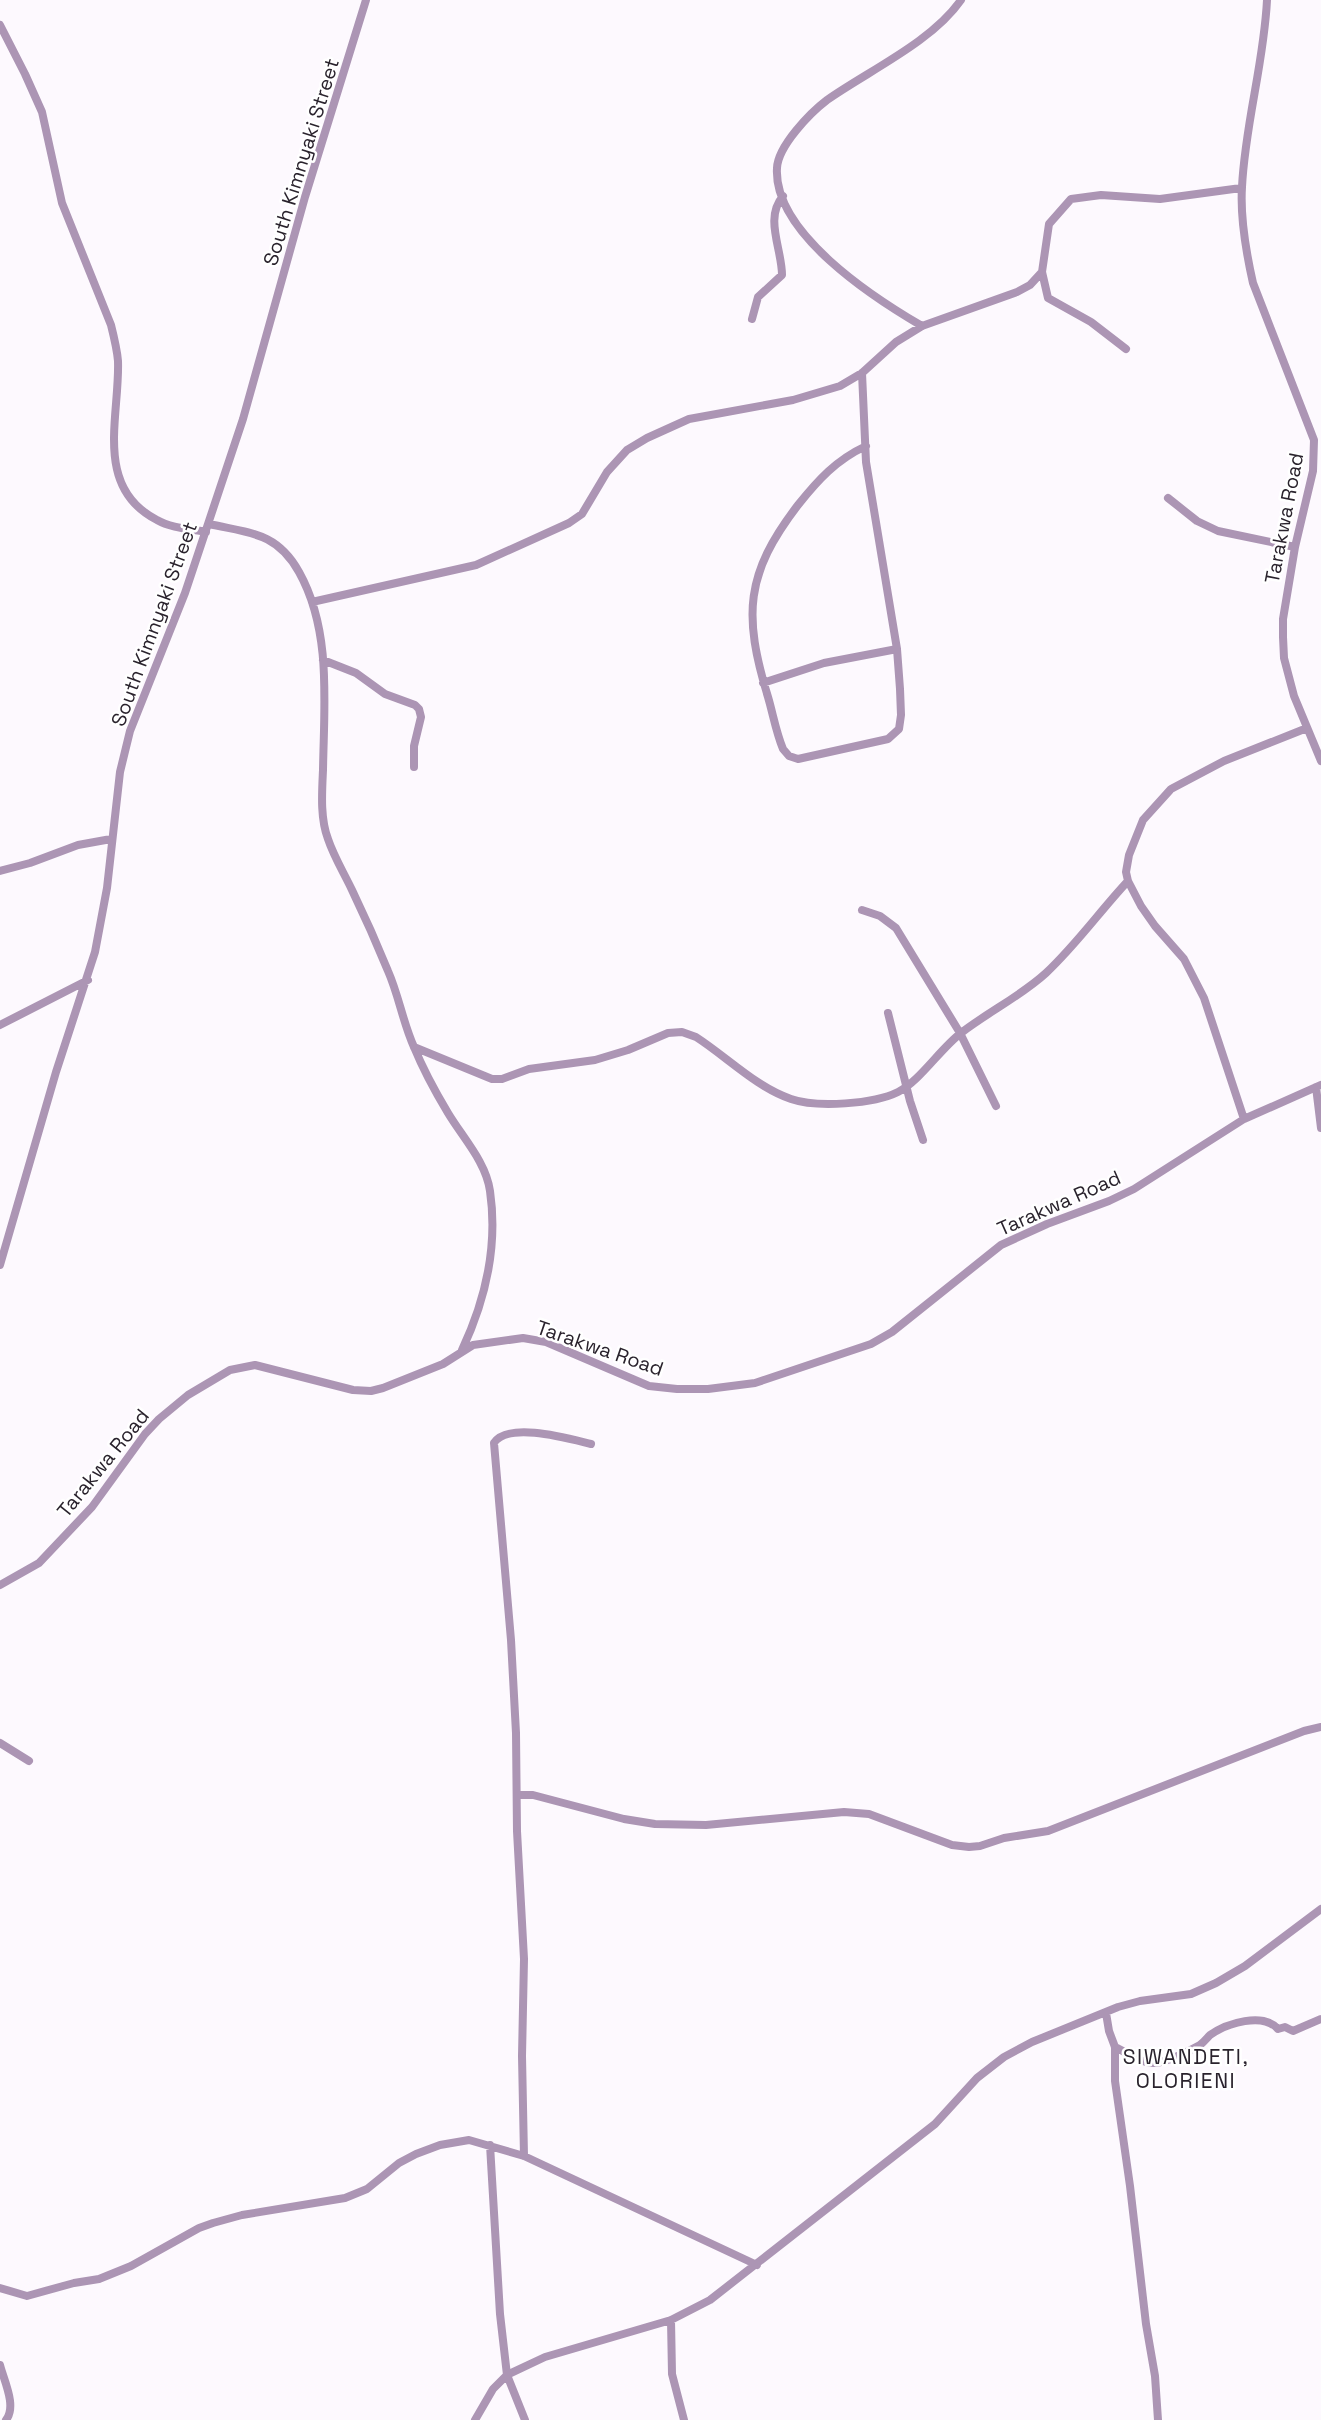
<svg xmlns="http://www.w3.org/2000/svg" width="1321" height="2420" viewBox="0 0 1321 2420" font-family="'Space Grotesk',sans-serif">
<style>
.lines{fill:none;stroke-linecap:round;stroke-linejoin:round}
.street{stroke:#ac95b4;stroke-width:8}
.labels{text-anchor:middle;stroke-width:5;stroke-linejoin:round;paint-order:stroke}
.street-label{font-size:20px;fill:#2a232d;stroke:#fff}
.neighbourhood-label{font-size:21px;letter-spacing:1.5px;fill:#2a232d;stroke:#fff}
</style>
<rect width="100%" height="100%" fill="#fdf9fe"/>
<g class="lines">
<path class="street" d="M 1267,0 C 1264,63 1245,124 1242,187 C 1240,218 1246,252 1253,283 L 1314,440 L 1313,471 L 1295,547 L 1283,619 L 1283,637 L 1284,658 L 1294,696 L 1321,761
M 0,25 L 25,74 L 42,112 L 62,203 L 111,325 C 114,337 117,349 118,361 C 120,416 93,487 157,520 C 171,528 190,529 206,532
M 1042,272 L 1048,298 L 1091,322 L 1126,349
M 752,319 L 758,297 L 782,275 C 782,249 764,218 783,196
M 922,326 C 874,298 773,233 777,168 C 778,146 810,113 827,100 C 868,71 932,42 961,0
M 862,373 L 866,462 L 897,649 L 900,689 L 901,715 L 899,729 L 888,739 L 798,759 L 789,756 L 783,749 C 776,732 773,714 768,697 C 743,615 745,574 798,505 C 818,480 836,460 866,446
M 1168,498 L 1197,521 L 1218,531 L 1295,547
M 209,524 C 249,533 277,532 299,572 C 332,631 324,704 323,770 C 322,792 320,818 328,839 C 334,857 344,873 352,890 C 365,917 377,944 388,971 C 399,996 403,1023 414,1047 C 423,1069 436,1093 448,1113 C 463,1138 486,1162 490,1191 C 498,1246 485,1301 462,1350
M 312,602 L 476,565 L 569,523 L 582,514 L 607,472 L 627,450 L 647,438 L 689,419 L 793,400 L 840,386 L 862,373 L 896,342 L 922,326 L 1017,292 L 1030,285 L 1042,272 L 1049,224 L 1071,199 L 1101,195 L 1160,199 L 1241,188
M 323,660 L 356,673 L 385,694 L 415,705 L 419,709 L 421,717 L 414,746 L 414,767
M 763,683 L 824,663 L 897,649
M 0,871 L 30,863 L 78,845 L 111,839
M 862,910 L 880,916 L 896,928 L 960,1033 L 996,1106
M 888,1013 L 910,1101 L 923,1140
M 0,1025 L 88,980
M 414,1047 L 492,1079 L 502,1079 L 529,1069 L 595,1060 L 628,1050 L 668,1033 L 682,1032 L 696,1037 C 727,1057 756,1087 791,1099 C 817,1108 874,1104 898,1092 C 920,1081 940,1049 961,1033 C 988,1012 1021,996 1046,973 C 1076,945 1100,911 1128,881
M 1316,1087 L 1321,1128
M 1244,1119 L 1204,998 L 1184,959 L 1155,926 L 1141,906 L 1128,881 L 1126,872 L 1129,855 L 1143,820 L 1171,789 L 1224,761 L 1307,728
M 0,1265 L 56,1072 L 95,952 L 107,888 L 120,772 L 130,731 L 185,593 L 243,419 L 305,197 L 366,0
M 0,1585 L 39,1563 L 92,1507 L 145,1434 L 159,1419 L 188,1395 L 230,1370 L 255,1365 L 353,1390 L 371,1391 L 383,1388 L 443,1364 L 473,1345 L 523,1338 L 546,1342 L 649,1386 L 677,1389 L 708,1389 L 755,1383 L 871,1344 L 892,1332 L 1001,1245 L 1047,1224 L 1109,1201 L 1134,1189 L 1244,1119 L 1321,1085
M 0,1743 L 29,1761
M 518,1795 L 533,1795 L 624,1819 L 655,1824 L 706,1825 L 844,1812 L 869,1814 L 952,1845 L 969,1847 L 980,1846 L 1004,1838 L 1048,1831 L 1304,1731 L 1321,1727
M 1106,2013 L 1109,2031 L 1115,2047 L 1115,2081 L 1130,2186 L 1146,2324 L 1155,2376 L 1158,2420
M 1115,2047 C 1126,2052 1141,2063 1153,2063 C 1164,2064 1191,2050 1200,2045 C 1204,2042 1207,2038 1210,2035 C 1227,2023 1263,2012 1278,2029 L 1285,2027 L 1293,2031 L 1321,2019
M 490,2145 L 500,2314 L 507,2375 L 525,2420
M 524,2156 L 522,2056 L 524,1959 L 517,1831 L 516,1733 L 511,1640 L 494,1443 C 508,1421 570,1439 591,1444
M 0,2288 L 27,2296 L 74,2283 L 99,2279 L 131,2266 L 199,2228 L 213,2223 L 242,2215 L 345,2198 L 367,2189 L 399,2163 L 416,2154 L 440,2145 L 469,2140 L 524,2156 L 757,2265
M 671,2320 L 672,2374 L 684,2420
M 0,2365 C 4,2381 17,2406 6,2420
M 475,2420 L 493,2389 L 507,2375 L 545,2357 L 671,2320 L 710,2300 L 935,2124 L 977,2078 L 1004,2057 L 1032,2042 L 1118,2007 L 1140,2001 L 1191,1994 L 1216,1983 L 1245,1966 L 1321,1909"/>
</g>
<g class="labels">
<g class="street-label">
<text transform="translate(301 162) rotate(-73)" y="7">South Kimnyaki Street</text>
<text transform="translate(1284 518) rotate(-79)" y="7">Tarakwa Road</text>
<text transform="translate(154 624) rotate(-70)" y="7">South Kimnyaki Street</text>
<text transform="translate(1059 1203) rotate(-24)" y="7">Tarakwa Road</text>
<text transform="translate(600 1348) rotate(19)" y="7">Tarakwa Road</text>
<text transform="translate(103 1463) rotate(-51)" y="7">Tarakwa Road</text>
</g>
<g class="neighbourhood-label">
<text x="1186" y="2064">SIWANDETI,<tspan x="1186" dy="24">OLORIENI</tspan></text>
</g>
</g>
</svg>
